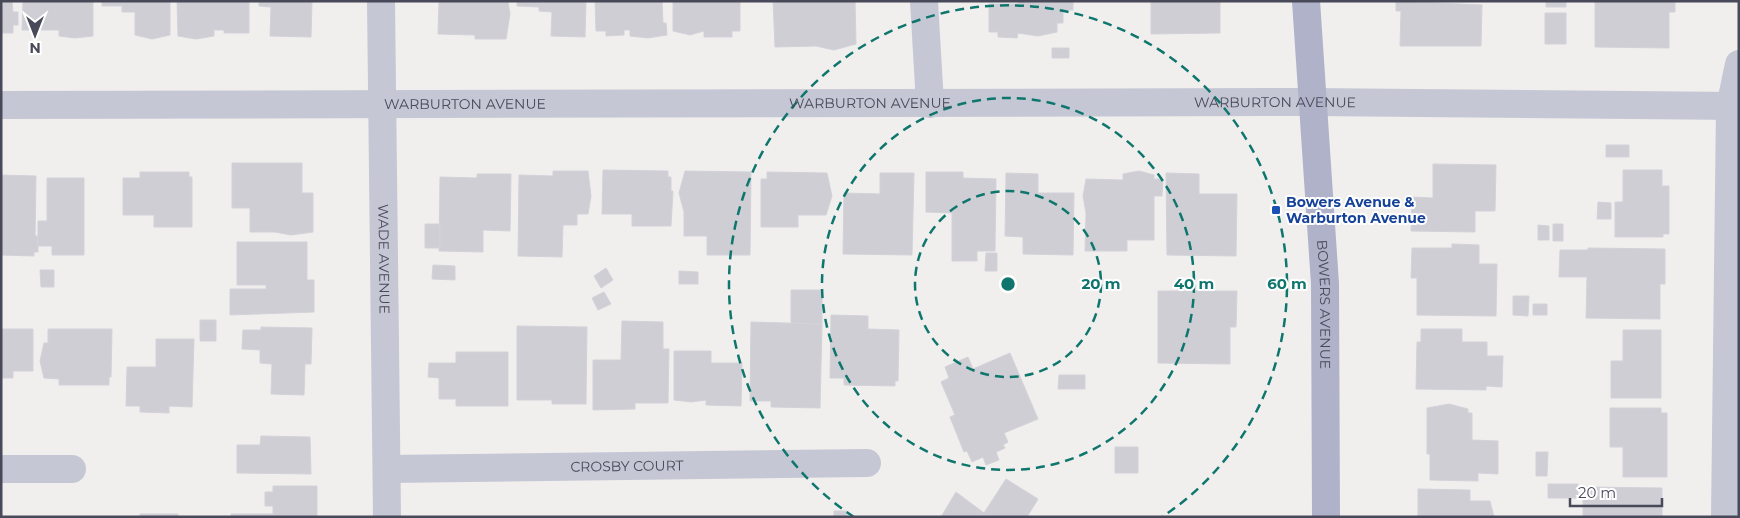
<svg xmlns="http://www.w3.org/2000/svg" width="1740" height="518" viewBox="0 0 1740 518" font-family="Montserrat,sans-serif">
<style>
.building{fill:#cfced5;stroke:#d3d2d9}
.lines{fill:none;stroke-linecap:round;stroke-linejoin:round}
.minor{stroke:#c5c7d4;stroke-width:28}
.major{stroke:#b0b2ca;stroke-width:28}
.ring{fill:none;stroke:#0f766e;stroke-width:2.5;stroke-dasharray:9 6}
.transit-dot{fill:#1a4fb4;stroke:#fff;stroke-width:2}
.labels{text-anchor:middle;stroke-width:4;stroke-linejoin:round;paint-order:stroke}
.street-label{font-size:14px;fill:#484959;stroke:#fff}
.transit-label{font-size:14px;font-weight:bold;fill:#164399;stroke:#fff;text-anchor:start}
.centre{fill:#0f766e;stroke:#fff;stroke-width:2.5}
.ring-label{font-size:15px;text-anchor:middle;font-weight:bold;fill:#0f766e;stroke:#fff;stroke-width:4;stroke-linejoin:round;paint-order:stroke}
</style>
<rect width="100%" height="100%" fill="#f0efee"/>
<path class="building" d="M 1,1 L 12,1 L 13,12 L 18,12 L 18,25 L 13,25 L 13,33 L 1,33 Z
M 23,1 L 93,1 L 93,36 L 75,38 L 59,36 L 59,30 L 22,30 Z
M 102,1 L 170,1 L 170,35 L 152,39 L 135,35 L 135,12 L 122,12 L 122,6 L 102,6 Z
M 177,1 L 249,1 L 249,33 L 224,33 L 224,30 L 214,30 L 214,36 L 196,39 L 178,36 Z
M 259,1 L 312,1 L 311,37 L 270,36 L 271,7 L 259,6 Z
M 439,1 L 508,1 L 510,14 L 506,39 L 475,39 L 475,35 L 438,34 Z
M 517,1 L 586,1 L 585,37 L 551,36 L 552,12 L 539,11 L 539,7 L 517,6 Z
M 595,1 L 662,1 L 663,23 L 666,23 L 667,35 L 648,38 L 630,36 L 630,30 L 624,30 L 624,35 L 606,36 L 606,31 L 596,31 Z
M 673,1 L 740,1 L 740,31 L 732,31 L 732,37 L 704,37 L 704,31 L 690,35 L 673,31 Z
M 773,1 L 855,1 L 856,44 L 834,50 L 816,46 L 775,47 Z
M 1018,1 L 1073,1 L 1073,10 L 1063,10 L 1063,23 L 1057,23 L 1057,32 L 1038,36 L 1018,33 L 1017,38 L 998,37 L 998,32 L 989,32 L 989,4 L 1018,4 Z
M 1151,1 L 1220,1 L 1220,33 L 1151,34 Z
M 1396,1 L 1482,5 L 1481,46 L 1400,46 L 1401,11 L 1396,11 Z
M 1546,1 L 1566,1 L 1566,7 L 1546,7 Z
M 1595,1 L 1675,1 L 1675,12 L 1669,12 L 1669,48 L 1595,47 Z
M 1545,13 L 1566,13 L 1566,44 L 1545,44 Z
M 1052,48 L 1069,48 L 1069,58 L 1052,58 Z
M 1606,145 L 1629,145 L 1629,157 L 1606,157 Z
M 232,163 L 302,163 L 302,193 L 313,193 L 313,232 L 291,235 L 275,232 L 250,232 L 250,208 L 232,208 Z
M 1433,164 L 1496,165 L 1495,211 L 1475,211 L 1475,232 L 1411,231 L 1412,197 L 1433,198 Z
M 603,170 L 668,171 L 668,177 L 671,177 L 671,191 L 673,191 L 671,226 L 632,226 L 632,214 L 602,214 Z
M 1623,170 L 1662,170 L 1662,186 L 1669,186 L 1669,234 L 1663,234 L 1663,237 L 1615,237 L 1615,202 L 1623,202 Z
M 553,171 L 588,171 L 591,196 L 588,214 L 577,214 L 577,225 L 563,225 L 562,257 L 518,256 L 519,175 L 553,176 Z
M 685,171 L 751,172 L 750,255 L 707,255 L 707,236 L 684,236 L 684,212 L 679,193 Z
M 1139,171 L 1154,175 L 1154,179 L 1163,179 L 1162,196 L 1154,196 L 1154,240 L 1127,240 L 1127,251 L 1085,251 L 1086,213 L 1083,196 L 1086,179 L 1123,180 L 1123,174 Z
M 140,172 L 189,172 L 189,177 L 192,177 L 192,227 L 154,227 L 154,215 L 123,215 L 123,178 L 140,178 Z
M 767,172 L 827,173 L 832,196 L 826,215 L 798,215 L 798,227 L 761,227 L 761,179 L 767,179 Z
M 926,172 L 963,172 L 963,178 L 996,179 L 995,251 L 977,251 L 977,261 L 952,261 L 952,213 L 926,212 Z
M 880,173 L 914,173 L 912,255 L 843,254 L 844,193 L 880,194 Z
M 1006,173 L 1038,174 L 1038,193 L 1074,193 L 1073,255 L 1023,254 L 1023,237 L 1005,236 Z
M 1166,173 L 1199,174 L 1199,194 L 1237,194 L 1236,256 L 1167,255 Z
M 477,174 L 511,174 L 510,231 L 483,230 L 483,252 L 439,251 L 440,177 L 477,178 Z
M 1,175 L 36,176 L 35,236 L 38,236 L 38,252 L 34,252 L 34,256 L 1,255 Z
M 47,178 L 84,178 L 84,255 L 52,255 L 52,246 L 38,246 L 38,221 L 47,221 Z
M 1598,202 L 1611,203 L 1611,219 L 1597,219 Z
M 425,224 L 440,224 L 440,248 L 425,248 Z
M 1553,224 L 1563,224 L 1563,241 L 1553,241 Z
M 1538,225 L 1549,226 L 1549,240 L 1538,240 Z
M 237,242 L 307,242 L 307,280 L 314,280 L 314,312 L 230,315 L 230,289 L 266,289 L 266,285 L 237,285 Z
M 1452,244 L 1479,245 L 1479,264 L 1497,264 L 1496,316 L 1417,315 L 1417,278 L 1411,278 L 1412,248 L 1452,248 Z
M 1588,248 L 1665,249 L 1665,284 L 1660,284 L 1660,319 L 1586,318 L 1587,277 L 1559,277 L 1560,250 L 1588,250 Z
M 986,253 L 997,253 L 997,271 L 985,271 Z
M 433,265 L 455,266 L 455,280 L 432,279 Z
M 606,268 L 613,280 L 601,288 L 594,276 Z
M 40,270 L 54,270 L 54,287 L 41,287 Z
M 679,271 L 698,272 L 698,284 L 679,284 Z
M 791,290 L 822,290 L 822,324 L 791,323 Z
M 1158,291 L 1237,291 L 1236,327 L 1230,327 L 1230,364 L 1158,363 Z
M 604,292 L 611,304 L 598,310 L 592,298 Z
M 1513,296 L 1529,296 L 1528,316 L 1513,315 Z
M 1533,304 L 1547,304 L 1547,315 L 1533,315 Z
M 831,315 L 868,316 L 868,329 L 899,330 L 898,381 L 895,381 L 895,386 L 844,385 L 844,378 L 830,378 Z
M 200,320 L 216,320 L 216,341 L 200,341 Z
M 622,321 L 663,322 L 663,349 L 669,349 L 668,403 L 635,403 L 635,409 L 593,410 L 593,360 L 621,360 Z
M 751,322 L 822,324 L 820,408 L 771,407 L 771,401 L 750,401 Z
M 517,326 L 587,327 L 586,404 L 552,404 L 552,400 L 517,400 Z
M 261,327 L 312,328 L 311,364 L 305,364 L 304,395 L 271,394 L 272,364 L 260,363 L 260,350 L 242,349 L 243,330 L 261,330 Z
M 1,329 L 33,329 L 33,371 L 13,371 L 13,378 L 1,378 Z
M 48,329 L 112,329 L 111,377 L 109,377 L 109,385 L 59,385 L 59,379 L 44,378 L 40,361 L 44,343 L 48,343 Z
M 1421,329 L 1462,329 L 1462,342 L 1487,342 L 1487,356 L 1503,356 L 1502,387 L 1486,386 L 1486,390 L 1416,389 L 1417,342 L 1421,342 Z
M 1623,330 L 1661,330 L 1661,398 L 1611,398 L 1611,361 L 1623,361 Z
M 156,339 L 194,339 L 192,407 L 169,406 L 169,413 L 140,412 L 140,406 L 126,406 L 127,367 L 156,367 Z
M 674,351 L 711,351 L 711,363 L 742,363 L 741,406 L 706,405 L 706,400 L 691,402 L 674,400 Z
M 456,352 L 508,352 L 508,406 L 456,406 L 456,399 L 439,399 L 439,378 L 428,377 L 429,363 L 456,363 Z
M 1010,353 L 1038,419 L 1004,433 L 1008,442 L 1003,445 L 1005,448 L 996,452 L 999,460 L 986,465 L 983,457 L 972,462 L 967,451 L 964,452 L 950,417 L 955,415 L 941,382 L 949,378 L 945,367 L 968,357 L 973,369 Z
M 1059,375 L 1085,375 L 1085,389 L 1058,389 Z
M 1449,404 L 1468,409 L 1468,413 L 1472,413 L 1472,440 L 1498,441 L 1498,474 L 1478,473 L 1478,481 L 1430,480 L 1430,454 L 1427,454 L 1427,408 Z
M 1610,408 L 1661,408 L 1661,413 L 1667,413 L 1667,477 L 1623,477 L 1623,447 L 1610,447 Z
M 261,436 L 310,437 L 311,474 L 237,473 L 237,445 L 260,445 Z
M 1115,447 L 1138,447 L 1138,473 L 1115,473 Z
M 1536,452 L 1548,452 L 1547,476 L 1536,476 Z
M 1006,479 L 1038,499 L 1027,517 L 941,517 L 956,492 L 984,513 Z
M 1548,484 L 1578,484 L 1578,498 L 1548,498 Z
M 273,486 L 317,486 L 317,517 L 231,517 L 231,514 L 273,514 L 273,506 L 265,506 L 265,492 L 273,492 Z
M 1583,487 L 1662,488 L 1662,517 L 1583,517 Z
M 1418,489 L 1470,490 L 1470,501 L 1490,501 L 1494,517 L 1418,517 Z
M 834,511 L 847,511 L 847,517 L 834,517 Z
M 140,514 L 178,514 L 178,517 L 140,517 Z"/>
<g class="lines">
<g class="minor">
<path id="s1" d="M 381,1 L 387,517"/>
<path d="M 924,1 L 930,104"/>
<path id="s2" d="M 1,105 L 1311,102 L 1739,106"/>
<path d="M 1,469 L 72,469"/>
<path id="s3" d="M 387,469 L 867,463"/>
<path d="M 1725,517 L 1730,107 L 1739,64"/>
</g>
<path class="major" id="s4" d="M 1306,1 L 1325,284 L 1326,517"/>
</g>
<g class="ring">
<circle cx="1008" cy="284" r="93"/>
<circle cx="1008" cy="284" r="186"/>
<path d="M854 517A279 279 0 1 1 1162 517"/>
</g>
<rect class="transit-dot" x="1271" y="205" width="10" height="10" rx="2.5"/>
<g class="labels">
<g class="street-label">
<text dy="5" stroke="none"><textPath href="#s2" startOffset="464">WARBURTON AVENUE</textPath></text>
<text dy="5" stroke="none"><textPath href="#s2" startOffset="1274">WARBURTON AVENUE</textPath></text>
<text dy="5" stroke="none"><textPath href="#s2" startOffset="869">WARBURTON AVENUE</textPath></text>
<text dy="5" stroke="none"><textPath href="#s1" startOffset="258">WADE AVENUE</textPath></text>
<text dy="5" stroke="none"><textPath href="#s4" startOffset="304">BOWERS AVENUE</textPath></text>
<text dy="5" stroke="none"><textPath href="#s3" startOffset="240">CROSBY COURT</textPath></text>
</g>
<g class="transit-label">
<text x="1286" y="207">Bowers Avenue &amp;<tspan x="1286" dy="16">Warburton Avenue</tspan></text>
</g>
</g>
<circle cx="1008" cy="284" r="8" class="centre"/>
<g class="ring-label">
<text x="1101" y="289">20 m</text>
<text x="1194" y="289">40 m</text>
<text x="1287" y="289">60 m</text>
</g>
<rect width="1740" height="518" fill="none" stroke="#484959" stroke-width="5"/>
<g transform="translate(35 35) rotate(180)" stroke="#ffffff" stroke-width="4" paint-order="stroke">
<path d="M0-4L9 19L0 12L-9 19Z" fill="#484959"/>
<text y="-8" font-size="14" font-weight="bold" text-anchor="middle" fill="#484959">N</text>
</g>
<path d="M1570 498v8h92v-8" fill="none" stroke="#484959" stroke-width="2.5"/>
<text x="1578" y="498" font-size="15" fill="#484959" stroke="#ffffff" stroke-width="4" paint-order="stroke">20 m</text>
</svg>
